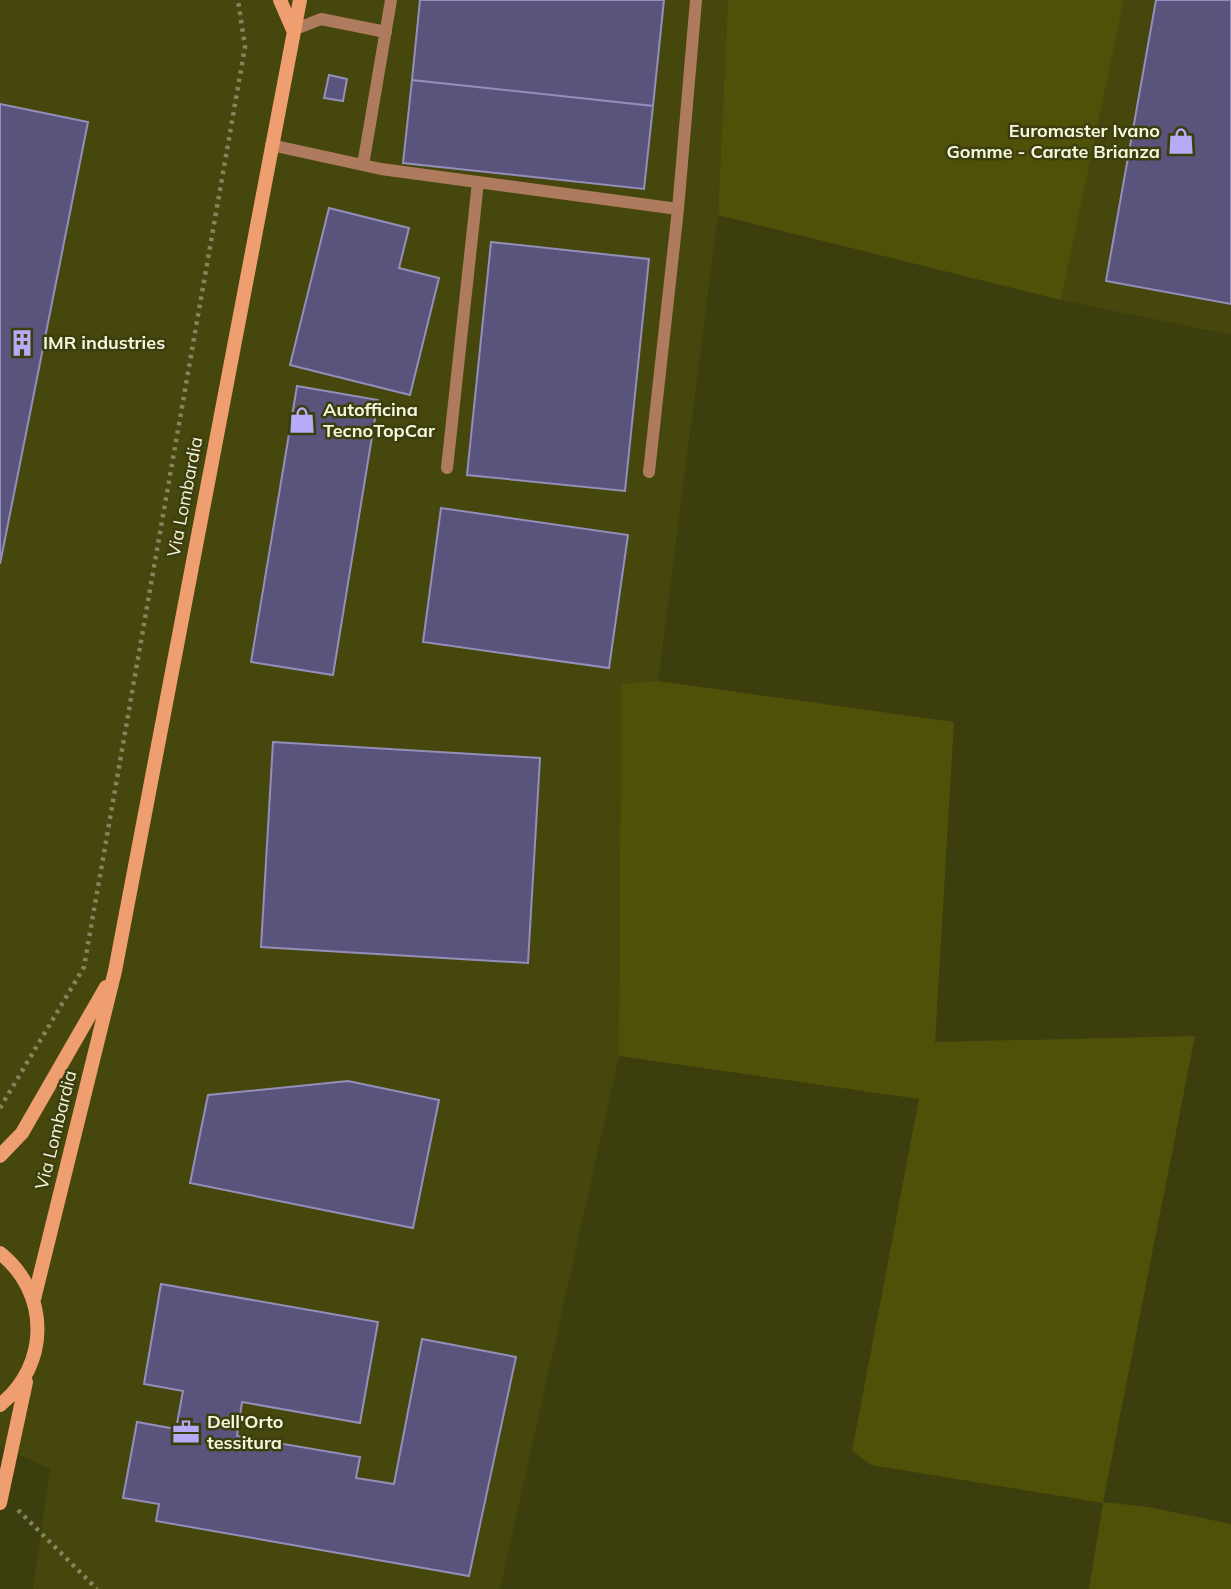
<svg xmlns="http://www.w3.org/2000/svg" width="1231" height="1589" viewBox="0 0 1231 1589" font-family="Mulish,sans-serif">
<style>
.built{fill:#46470d}
.green{fill:#505108}
.building{fill:#5a547d;stroke:#948ebb;stroke-width:2}
.lines{fill:none;stroke-linecap:round;stroke-linejoin:round}
.path{stroke:#84855e;stroke-width:4.5;stroke-dasharray:3.5 5;stroke-linecap:butt}
.lane{stroke:#ae7b5f;stroke-width:12}
.secondary{stroke:#ef9e6f;stroke-width:14}
.labels{text-anchor:middle;stroke-width:5;stroke-linejoin:round;paint-order:stroke}
.poi-label{font-size:18px;font-weight:bold;fill:#f4f6dd;stroke:#3d3e0e;text-anchor:start}
.street-label{font-size:18px;fill:#f4f6dd;stroke:#3d3e0e}
</style>
<rect width="100%" height="100%" fill="#3d3e0e"/>
<path class="built" d="M 0,0 L 728,0 L 718,215 L 658,681 L 621,684 L 619,1056 L 500,1589 L 33,1589 L 50,1469 L 0,1446 Z
M 1124,0 L 1231,0 L 1231,335 L 1061,300 Z"/>
<path class="green" d="M 728,0 L 1124,0 L 1061,300 L 718,215 Z
M 658,681 L 954,722 L 935,1042 L 1195,1036 L 1103,1502 L 1148,1507 L 1231,1524 L 1231,1589 L 1089,1589 L 1103,1503 L 871,1465 L 852,1451 L 919,1099 L 619,1056 L 621,684 Z"/>
<path class="building" d="M 420,0 L 664,0 L 653,106 L 412,80 Z
M 1156,0 L 1231,0 L 1231,304 L 1106,281 Z
M 329,75 L 347,79 L 343,101 L 324,98 Z
M 412,80 L 653,106 L 644,189 L 403,163 Z
M 0,104 L 88,122 L 0,564 Z
M 329,208 L 409,228 L 399,268 L 439,278 L 410,395 L 290,365 Z
M 491,242 L 649,259 L 625,491 L 467,475 Z
M 297,386 L 378,400 L 333,675 L 251,662 Z
M 441,508 L 628,535 L 609,668 L 423,642 Z
M 273,742 L 540,758 L 528,963 L 261,947 Z
M 348,1081 L 439,1100 L 413,1228 L 190,1183 L 208,1095 Z
M 161,1284 L 378,1322 L 360,1423 L 242,1402 L 237,1436 L 360,1457 L 356,1478 L 394,1484 L 422,1339 L 516,1357 L 469,1576 L 156,1521 L 159,1504 L 123,1498 L 137,1422 L 176,1429 L 183,1391 L 144,1384 Z"/>
<g class="lines">
<path class="path" d="M 0,1108 L 84,967 L 245,47 L 238,0
M 18,1510 L 97,1589"/>
<path class="lane" d="M 293,30 L 321,19 L 386,32
M 271,145 L 381,169 L 678,209 L 649,472
M 363,165 L 391,0
M 678,209 L 696,0
M 447,468 L 478,182"/>
<path class="secondary" d="M 280,0 L 293,30
M 0,1156 L 22,1133 L 106,987
M 0,1253 C 50,1293 50,1365 0,1405
M 34,1299 L 115,971 L 300,0
M 0,1503 L 26,1382"/>
</g>
<defs>
<symbol id="shop-bare" viewBox="-9 -9 18 18"><path d="M-5-2.5h2.3a2.7 3.5 0 0 1 5.4 0H5L5.5 6h-11ZM-1.5-2.5h3a1.5 2.3 0 0 0-3 0Z" fill="#b7abf8" stroke="#3d3e0e" stroke-width="2.5" paint-order="stroke"/></symbol>
<symbol id="building-bare" viewBox="-9 -9 18 18"><path d="M-4-6H4V6H1V3H-1V6H-4ZM-2.5-4.3h1.7v1.8h-1.7ZM.8-4.3h1.7v1.8H.8ZM-2.5-1h1.7V.8h-1.7ZM.8-1h1.7V.8H.8Z" fill="#b7abf8" stroke="#3d3e0e" stroke-width="2.5" paint-order="stroke"/></symbol>
<symbol id="office-bare" viewBox="-9 -9 18 18"><path d="M-6-3h4V-5.5h4V-3h4V5H-6ZM-1-4.5V-3h2v-1.5ZM-6 0V1H6V0Z" fill="#b7abf8" stroke="#3d3e0e" stroke-width="2.5" paint-order="stroke"/></symbol>
</defs>
<g fill-rule="evenodd">
<use href="#shop-bare" x="1162" y="122" width="38" height="38"/>
<use href="#building-bare" x="3" y="324" width="38" height="38"/>
<use href="#shop-bare" x="283" y="401" width="38" height="38"/>
<use href="#office-bare" x="167" y="1413" width="38" height="38"/>
</g>
<g class="labels">
<g class="poi-label">
<text x="1160" y="137" text-anchor="end">Euromaster Ivano<tspan x="1160" dy="21">Gomme - Carate Brianza</tspan></text>
<text x="43" y="349">IMR industries</text>
<text x="323" y="416">Autofficina<tspan x="323" dy="21">TecnoTopCar</tspan></text>
<text x="207" y="1428">Dell'Orto<tspan x="207" dy="21">tessitura</tspan></text>
</g>
<g class="street-label">
<text transform="translate(185 497) rotate(-79)" y="6">Via Lombardia</text>
<text transform="translate(56 1130) rotate(-76)" y="6">Via Lombardia</text>
</g>
</g>
</svg>
